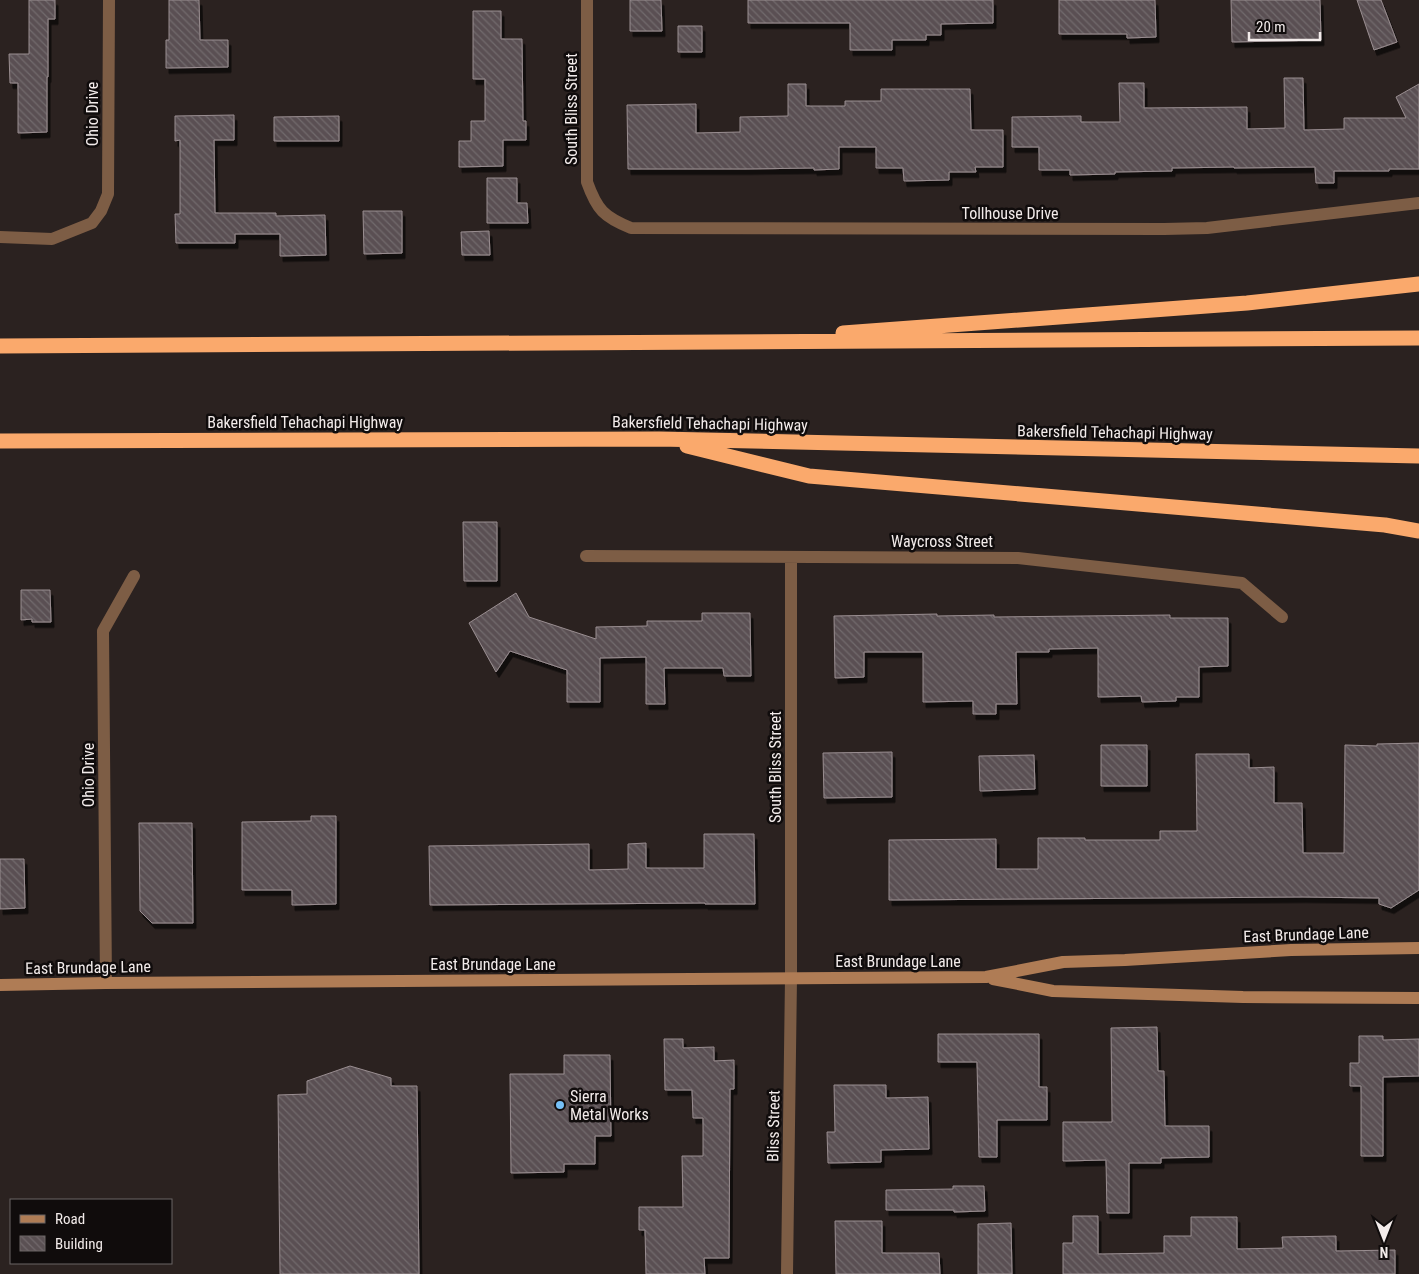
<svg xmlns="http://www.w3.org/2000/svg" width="1419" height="1274" viewBox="0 0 1419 1274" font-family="'Roboto Condensed',sans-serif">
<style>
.building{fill:url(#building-back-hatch);stroke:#9a8e91;filter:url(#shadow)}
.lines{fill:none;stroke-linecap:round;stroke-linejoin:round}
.minor{stroke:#7d5d45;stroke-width:12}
.secondary{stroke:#af7c55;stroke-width:12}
.motorway{stroke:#faa96c;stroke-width:15}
.poi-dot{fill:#76c0f7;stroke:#100c0c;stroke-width:2}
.labels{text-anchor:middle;stroke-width:5;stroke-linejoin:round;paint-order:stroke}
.street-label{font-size:16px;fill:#f2ebea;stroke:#100c0c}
.poi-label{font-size:16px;fill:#f2ebea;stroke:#100c0c;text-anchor:start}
</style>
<defs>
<pattern id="building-back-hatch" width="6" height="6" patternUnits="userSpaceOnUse" patternTransform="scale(1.25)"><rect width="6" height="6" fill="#5a5053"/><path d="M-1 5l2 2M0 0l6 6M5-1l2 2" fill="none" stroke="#72696c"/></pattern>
<filter id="shadow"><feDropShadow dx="3" dy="5.5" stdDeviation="0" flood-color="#0009"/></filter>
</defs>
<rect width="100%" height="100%" fill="#2b2220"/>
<path class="building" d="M 29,0 L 55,0 L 55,19 L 48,19 L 48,77 L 47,77 L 47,132 L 18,133 L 18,83 L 10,83 L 9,54 L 29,54 Z
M 169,0 L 199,0 L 200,40 L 228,40 L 228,67 L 166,68 L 166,40 L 169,40 Z
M 630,0 L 661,0 L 662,31 L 630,31 Z
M 748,0 L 993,0 L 993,23 L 941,24 L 941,35 L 926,35 L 926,40 L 892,40 L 892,50 L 850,50 L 850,23 L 748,23 Z
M 1059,0 L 1155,0 L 1156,37 L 1127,38 L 1127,34 L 1059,34 Z
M 1231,0 L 1320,0 L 1321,40 L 1232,42 Z
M 1357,0 L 1381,0 L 1397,42 L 1374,50 Z
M 473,11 L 501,11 L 501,39 L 522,39 L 523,121 L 526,121 L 526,140 L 503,140 L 503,166 L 459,167 L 459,141 L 471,141 L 471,121 L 485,121 L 485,79 L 473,79 Z
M 678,26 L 702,26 L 702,52 L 678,52 Z
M 1284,78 L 1303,78 L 1304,130 L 1344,129 L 1344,118 L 1406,118 L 1396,97 L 1419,84 L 1419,169 L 1389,169 L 1389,171 L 1334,171 L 1334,183 L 1316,183 L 1315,167 L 1234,168 L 1234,167 L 1172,168 L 1172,171 L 1115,172 L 1115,174 L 1070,175 L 1070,170 L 1039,170 L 1039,147 L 1012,147 L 1012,117 L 1081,116 L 1081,122 L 1120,122 L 1119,83 L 1144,83 L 1144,108 L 1247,107 L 1247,129 L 1285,128 Z
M 788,84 L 806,84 L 806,106 L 845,106 L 845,101 L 881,101 L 881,89 L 970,89 L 971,130 L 1003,130 L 1003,167 L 975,167 L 976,172 L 949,172 L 949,180 L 904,181 L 903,168 L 876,168 L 876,147 L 839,147 L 839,169 L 814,170 L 814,168 L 746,169 L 628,169 L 627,105 L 696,104 L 696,133 L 740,132 L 740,117 L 788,116 Z
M 234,115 L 234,140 L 214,140 L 215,213 L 276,213 L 276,216 L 325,215 L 326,255 L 280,256 L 280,234 L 235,234 L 235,243 L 176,243 L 175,214 L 180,214 L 180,140 L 175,141 L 175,116 Z
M 339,116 L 339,141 L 274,141 L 274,117 Z
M 487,178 L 517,178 L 517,203 L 527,203 L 528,223 L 487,223 Z
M 363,211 L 402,211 L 402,253 L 364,254 Z
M 489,231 L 490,255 L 462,255 L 461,232 Z
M 463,522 L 497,522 L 497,581 L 464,581 Z
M 21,590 L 50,590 L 51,622 L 32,622 L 32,619 L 21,620 Z
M 516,593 L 529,617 L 596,639 L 596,627 L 647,626 L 647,621 L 702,621 L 702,613 L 750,613 L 751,676 L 724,676 L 723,668 L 664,668 L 665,704 L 646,704 L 646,657 L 600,658 L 600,702 L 567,702 L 567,670 L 510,651 L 496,672 L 469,623 Z
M 937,614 L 937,616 L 994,615 L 994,617 L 1170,615 L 1170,618 L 1228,618 L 1228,666 L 1199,667 L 1199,697 L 1176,697 L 1176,701 L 1142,702 L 1141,696 L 1098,697 L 1098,648 L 1049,649 L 1049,652 L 1016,652 L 1017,704 L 996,704 L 996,714 L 973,714 L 973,701 L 923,702 L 923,652 L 864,652 L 864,677 L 835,678 L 834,616 Z
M 1419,743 L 1419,890 L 1391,908 L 1379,904 L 1379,898 L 1303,897 L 889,900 L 889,840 L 996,839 L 996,869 L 1038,869 L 1038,838 L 1085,838 L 1085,840 L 1160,840 L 1160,831 L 1197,831 L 1196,754 L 1249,754 L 1249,768 L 1274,767 L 1274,803 L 1302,803 L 1303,853 L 1344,853 L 1345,745 L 1377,746 L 1377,744 Z
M 1101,745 L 1147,745 L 1147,786 L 1101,786 Z
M 892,752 L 892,797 L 824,798 L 823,753 Z
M 1034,755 L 1035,789 L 980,791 L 979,756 Z
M 311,816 L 336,816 L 336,904 L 292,905 L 292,890 L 242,890 L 242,822 L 311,821 Z
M 139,823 L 192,823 L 193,923 L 152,923 L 140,911 Z
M 704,834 L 754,834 L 755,904 L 705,904 L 705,903 L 430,905 L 429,846 L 589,844 L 589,870 L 628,869 L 628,844 L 646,843 L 646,868 L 704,868 Z
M 0,859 L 24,859 L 25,908 L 0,909 Z
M 1157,1027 L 1158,1071 L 1164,1071 L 1165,1126 L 1209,1126 L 1209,1157 L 1161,1158 L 1161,1163 L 1129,1163 L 1129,1213 L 1107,1213 L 1106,1160 L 1063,1161 L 1063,1122 L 1112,1122 L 1111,1028 Z
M 938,1034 L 1039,1034 L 1039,1087 L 1047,1087 L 1047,1120 L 997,1120 L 997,1157 L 979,1157 L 977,1062 L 938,1062 Z
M 1359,1036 L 1383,1036 L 1383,1040 L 1419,1039 L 1419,1076 L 1383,1077 L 1383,1156 L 1361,1156 L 1361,1086 L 1350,1086 L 1350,1063 L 1359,1063 Z
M 664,1039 L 683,1039 L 683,1048 L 714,1047 L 714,1061 L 734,1060 L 734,1089 L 730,1089 L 729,1258 L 704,1258 L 705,1274 L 646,1274 L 645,1230 L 639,1230 L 639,1207 L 683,1207 L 682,1156 L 703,1156 L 703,1118 L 693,1118 L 692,1090 L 665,1090 Z
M 564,1055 L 610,1055 L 611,1136 L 595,1136 L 595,1164 L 564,1164 L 564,1172 L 511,1173 L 510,1074 L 564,1074 Z
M 350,1066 L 391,1078 L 391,1086 L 417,1086 L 419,1274 L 280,1274 L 278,1095 L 307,1094 L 307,1081 Z
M 834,1085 L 886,1085 L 886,1098 L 928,1097 L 929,1149 L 881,1150 L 881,1162 L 828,1163 L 827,1132 L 835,1132 Z
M 953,1186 L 984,1186 L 985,1211 L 954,1212 L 954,1210 L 886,1210 L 886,1190 L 953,1189 Z
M 1073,1216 L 1098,1216 L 1098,1254 L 1164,1253 L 1164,1236 L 1191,1236 L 1191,1217 L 1237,1217 L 1237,1249 L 1283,1248 L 1282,1237 L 1336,1236 L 1336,1251 L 1395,1250 L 1395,1274 L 1063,1274 L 1063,1243 L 1073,1243 Z
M 835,1221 L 882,1221 L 882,1253 L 939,1253 L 940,1274 L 836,1274 Z
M 1011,1223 L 1012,1274 L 978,1274 L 978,1224 Z"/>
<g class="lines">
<path class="minor" d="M 587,0 L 587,182 C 597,210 604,217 631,228 L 1164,229 L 1207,228 L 1419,203
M 0,237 L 52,239 L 92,223 L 101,211 L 108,194 L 109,0
M 586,556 L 1018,558 L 1242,583 L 1282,617
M 106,983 L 103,631 L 134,576
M 787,1274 L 791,978 L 791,557"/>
<path class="secondary" d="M 993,979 L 1053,991 L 1243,997 L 1419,998
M 0,985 L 106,983 L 986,977 L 1063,962 L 1125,960 L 1291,950 L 1419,948"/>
<path class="motorway" d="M 843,333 L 1247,303 L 1419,284
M 0,346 L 1419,338
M 0,441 L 659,439 L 1419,456
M 687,446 L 809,476 L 1385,525 L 1419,531"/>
</g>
<circle class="poi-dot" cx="560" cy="1105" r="5"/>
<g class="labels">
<g class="street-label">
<text transform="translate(571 109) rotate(-90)" y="6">South Bliss Street</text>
<text transform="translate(92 114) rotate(-90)" y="6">Ohio Drive</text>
<text x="1010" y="219">Tollhouse Drive</text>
<text x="305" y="428">Bakersfield Tehachapi Highway</text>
<text transform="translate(710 423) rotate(1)" y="6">Bakersfield Tehachapi Highway</text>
<text transform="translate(1115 432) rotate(1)" y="6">Bakersfield Tehachapi Highway</text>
<text x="942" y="547">Waycross Street</text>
<text transform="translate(775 767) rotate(-90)" y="6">South Bliss Street</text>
<text transform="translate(88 775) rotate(-90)" y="6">Ohio Drive</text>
<text transform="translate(1306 934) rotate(-2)" y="6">East Brundage Lane</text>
<text x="898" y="967">East Brundage Lane</text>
<text x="493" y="970">East Brundage Lane</text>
<text transform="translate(88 967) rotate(-1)" y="6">East Brundage Lane</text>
<text transform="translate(773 1126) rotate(-89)" y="6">Bliss Street</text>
</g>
<g class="poi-label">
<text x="570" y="1102">Sierra<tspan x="570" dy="18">Metal Works</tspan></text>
</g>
</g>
<rect x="10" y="1199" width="162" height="65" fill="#100c0c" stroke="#6a6565"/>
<rect x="20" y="1215" width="25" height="8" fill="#af7c55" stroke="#6a6565"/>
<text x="55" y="1224" font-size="15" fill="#f2ebea">Road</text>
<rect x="20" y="1236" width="25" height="15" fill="url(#building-back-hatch)" stroke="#6a6565"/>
<text x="55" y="1249" font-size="15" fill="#f2ebea">Building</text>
<g transform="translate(1384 1239) rotate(180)" stroke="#100c0c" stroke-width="4" paint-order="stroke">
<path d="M0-4L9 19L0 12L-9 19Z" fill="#f2ebea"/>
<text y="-8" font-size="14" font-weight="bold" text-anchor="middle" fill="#f2ebea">N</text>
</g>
<path d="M1249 32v8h71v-8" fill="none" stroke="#f2ebea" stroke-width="2.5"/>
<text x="1256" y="32" font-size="15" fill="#f2ebea" stroke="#100c0c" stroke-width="4" paint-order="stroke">20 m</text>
</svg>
